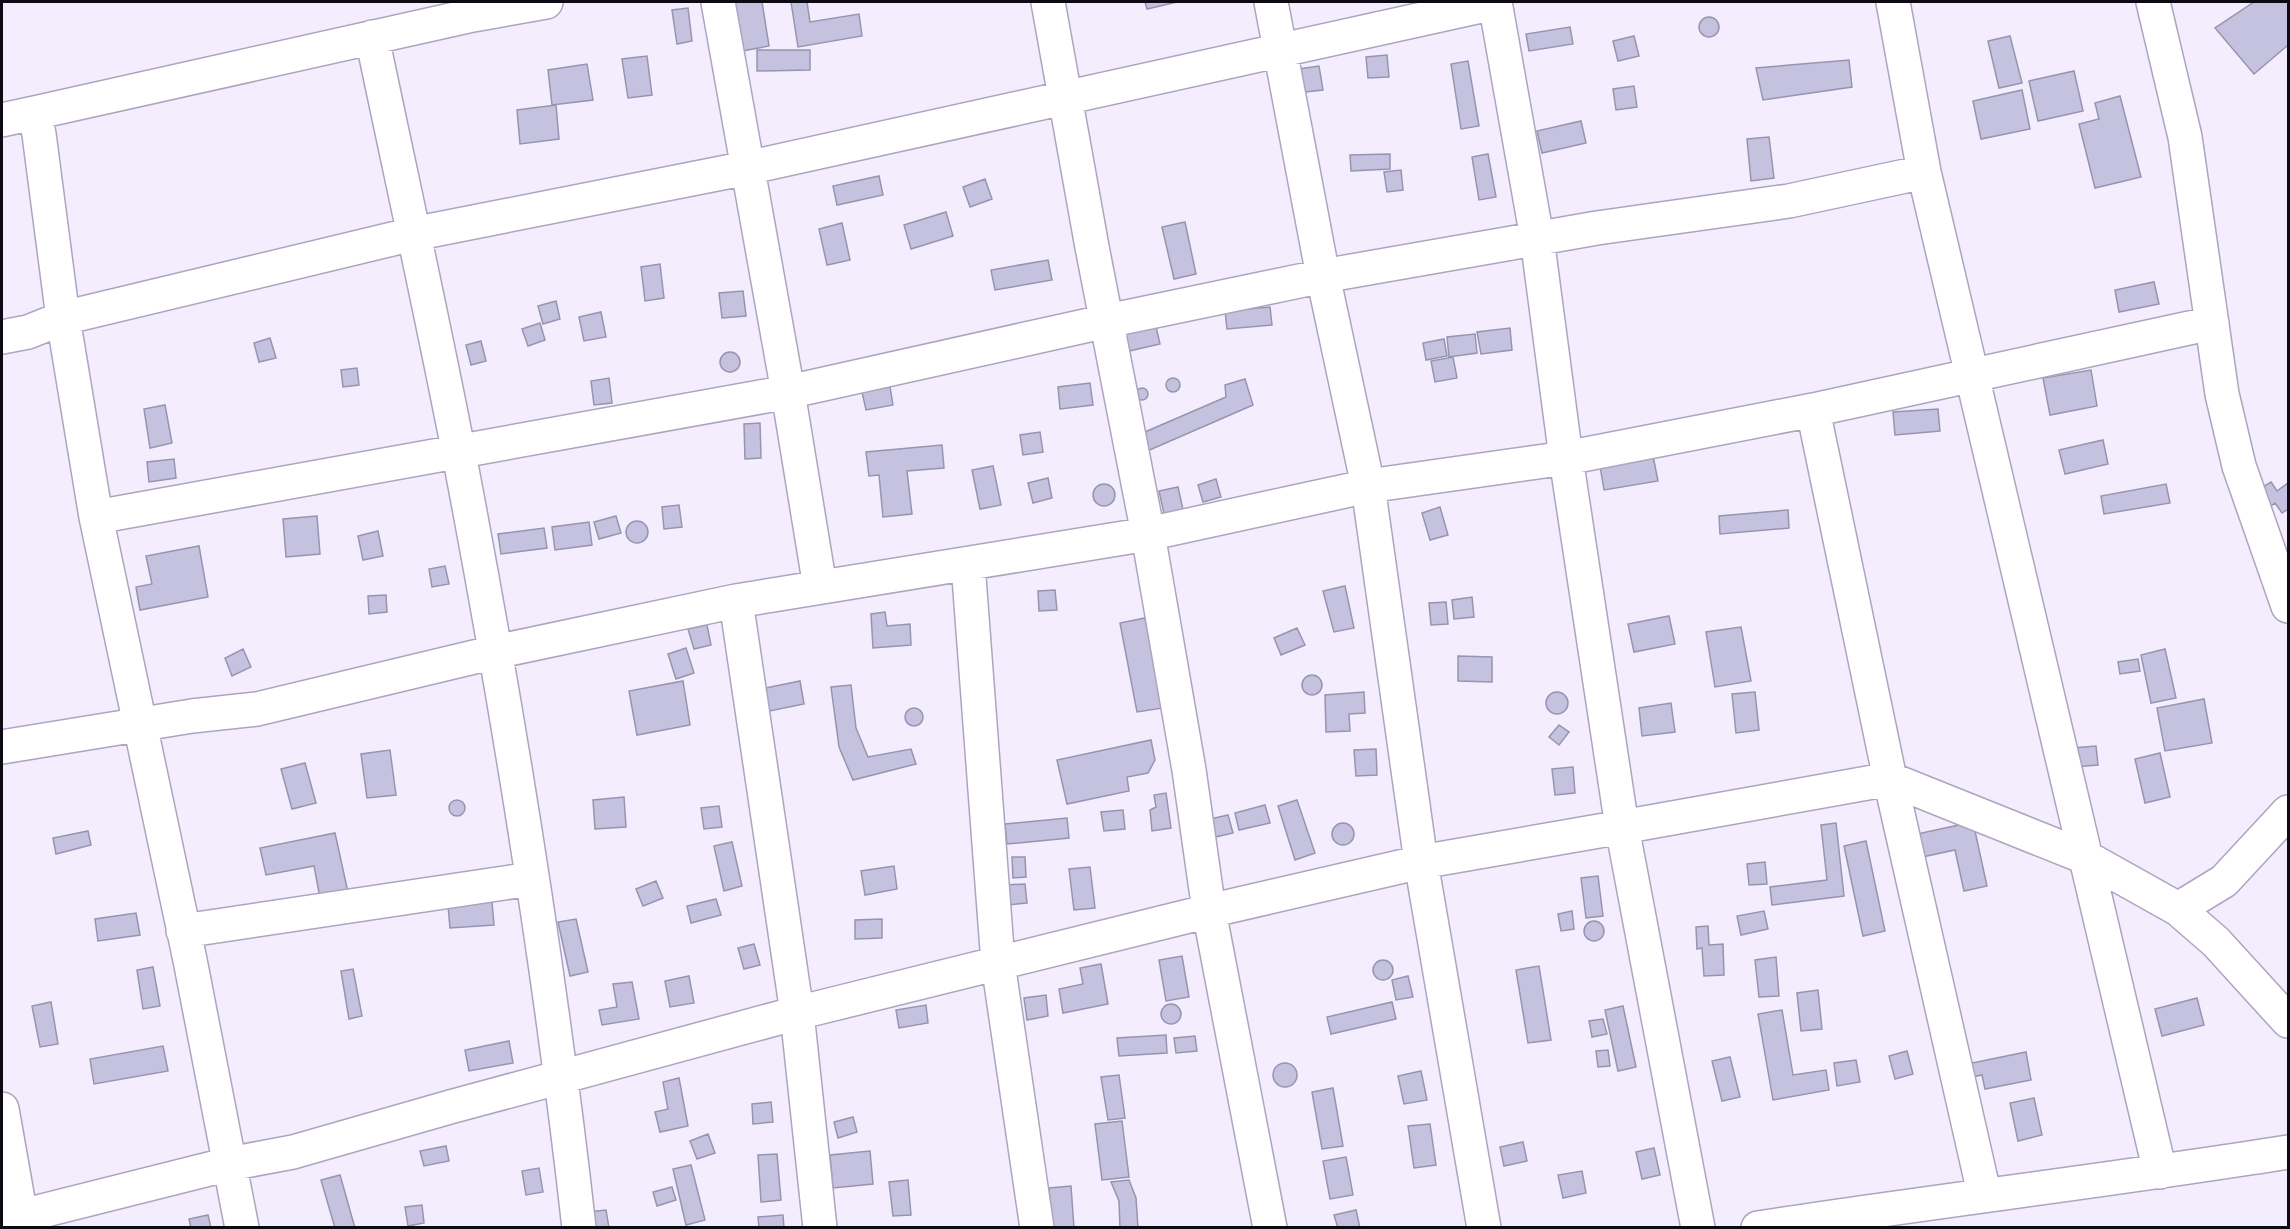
<svg xmlns="http://www.w3.org/2000/svg" width="2290" height="1229" viewBox="0 0 2290 1229" font-family="'IBM Plex Sans',sans-serif">
<style>
.building{fill:#c5c2df;stroke:#9794af;stroke-width:1.5}
.lines{fill:none;stroke-linecap:round;stroke-linejoin:round}
.minor-casing{stroke:#aea4bf;stroke-width:36}
.minor{stroke:#fff;stroke-width:33}
</style>
<rect width="100%" height="100%" fill="#f3edfe"/>
<path class="building" d="M 734,2 L 762,2 L 769,46 L 742,51 Z
M 791,2 L 807,2 L 810,22 L 859,14 L 862,36 L 798,47 Z
M 1145,2 L 1177,2 L 1147,9 Z
M 2254,2 L 2288,2 L 2288,45 L 2254,74 L 2215,28 Z
M 688,8 L 692,41 L 677,44 L 672,10 Z
M1699 27a10 10 0 1 1 20 0a10 10 0 1 1-20 0Z
M 1570,27 L 1573,44 L 1529,51 L 1526,34 Z
M 1634,36 L 1639,56 L 1618,61 L 1613,41 Z
M 2010,36 L 2022,83 L 1999,88 L 1988,41 Z
M 757,50 L 810,50 L 810,70 L 757,71 Z
M 1387,55 L 1389,77 L 1368,78 L 1366,57 Z
M 647,56 L 652,95 L 628,98 L 622,59 Z
M 1849,60 L 1852,87 L 1763,100 L 1756,68 Z
M 1468,61 L 1479,126 L 1461,129 L 1451,64 Z
M 587,64 L 593,100 L 552,105 L 548,70 Z
M 1319,66 L 1323,90 L 1296,93 L 1292,70 Z
M 2074,71 L 2083,111 L 2038,121 L 2029,81 Z
M 1634,86 L 1637,107 L 1616,110 L 1613,89 Z
M 2022,90 L 2030,129 L 1981,139 L 1973,101 Z
M 2120,96 L 2141,177 L 2095,188 L 2079,124 L 2099,119 L 2095,103 Z
M 556,105 L 559,139 L 520,144 L 517,110 Z
M 1581,121 L 1586,143 L 1542,153 L 1537,131 Z
M 1769,137 L 1774,178 L 1751,181 L 1747,139 Z
M 1390,154 L 1390,169 L 1351,171 L 1350,155 Z
M 1488,154 L 1496,197 L 1479,200 L 1472,157 Z
M 1401,170 L 1403,190 L 1387,192 L 1384,172 Z
M 879,176 L 883,195 L 837,205 L 833,186 Z
M 985,179 L 992,199 L 970,207 L 963,187 Z
M 946,212 L 953,236 L 911,249 L 904,225 Z
M 1185,222 L 1196,274 L 1174,279 L 1162,227 Z
M 842,223 L 850,260 L 827,265 L 819,229 Z
M 1048,260 L 1052,280 L 995,290 L 991,270 Z
M 660,264 L 664,298 L 645,301 L 641,267 Z
M 2154,282 L 2159,304 L 2119,312 L 2115,290 Z
M 743,291 L 746,316 L 722,318 L 719,293 Z
M 556,301 L 560,319 L 543,324 L 538,306 Z
M 1270,307 L 1272,325 L 1227,329 L 1225,311 Z
M 601,312 L 606,337 L 584,341 L 579,317 Z
M 540,323 L 545,340 L 528,346 L 522,329 Z
M 1156,327 L 1160,344 L 1125,352 L 1121,334 Z
M 1510,328 L 1512,350 L 1481,354 L 1477,332 Z
M 1475,334 L 1477,353 L 1449,357 L 1447,337 Z
M 270,338 L 276,358 L 259,362 L 254,343 Z
M 1444,339 L 1447,356 L 1426,360 L 1423,343 Z
M 481,341 L 486,361 L 471,365 L 466,345 Z
M720 362a10 10 0 1 1 20 0a10 10 0 1 1-20 0Z
M 1453,357 L 1457,378 L 1435,382 L 1431,361 Z
M 357,368 L 359,385 L 343,387 L 341,370 Z
M 2091,370 L 2097,406 L 2050,415 L 2043,378 Z
M1166 385a7 7 0 1 1 14 0a7 7 0 1 1-14 0Z
M 609,378 L 612,403 L 594,405 L 591,381 Z
M 1245,379 L 1253,405 L 1145,452 L 1138,435 L 1226,397 L 1225,385 Z
M 1090,383 L 1093,405 L 1060,409 L 1058,387 Z
M 890,387 L 893,405 L 866,410 L 862,392 Z
M1136 394a6 6 0 1 1 12 0a6 6 0 1 1-12 0Z
M 165,405 L 172,443 L 150,448 L 144,409 Z
M 1938,409 L 1940,431 L 1895,435 L 1893,412 Z
M 760,423 L 761,458 L 745,459 L 744,424 Z
M 1040,432 L 1043,452 L 1023,455 L 1020,435 Z
M 2103,440 L 2108,464 L 2065,474 L 2059,450 Z
M 942,445 L 944,468 L 907,471 L 912,514 L 883,517 L 879,475 L 869,476 L 866,452 Z
M 1653,456 L 1658,481 L 1604,490 L 1600,466 Z
M 174,459 L 176,478 L 149,482 L 147,462 Z
M 993,466 L 1001,505 L 980,509 L 972,470 Z
M 1048,478 L 1052,498 L 1033,503 L 1028,483 Z
M 1216,479 L 1221,497 L 1203,502 L 1198,485 Z
M 2271,482 L 2277,491 L 2288,483 L 2288,509 L 2282,513 L 2275,503 L 2267,509 L 2255,492 Z
M1093 495a11 11 0 1 1 22 0a11 11 0 1 1-22 0Z
M 2166,484 L 2170,503 L 2104,514 L 2101,496 Z
M 1178,487 L 1184,514 L 1165,518 L 1159,491 Z
M 679,505 L 682,527 L 664,529 L 662,507 Z
M 1440,507 L 1448,535 L 1430,540 L 1422,513 Z
M 1788,510 L 1789,528 L 1720,534 L 1719,516 Z
M 317,516 L 320,554 L 286,557 L 283,519 Z
M 616,516 L 621,533 L 599,539 L 594,522 Z
M626 532a11 11 0 1 1 22 0a11 11 0 1 1-22 0Z
M 589,522 L 592,545 L 555,550 L 552,527 Z
M 544,528 L 547,548 L 501,554 L 498,534 Z
M 378,531 L 383,556 L 363,560 L 358,536 Z
M 199,546 L 208,597 L 140,610 L 136,587 L 152,584 L 146,556 Z
M 445,566 L 449,584 L 432,587 L 429,569 Z
M 1345,586 L 1354,628 L 1334,632 L 1323,591 Z
M 1055,590 L 1057,610 L 1039,611 L 1038,591 Z
M 386,595 L 387,612 L 369,614 L 368,596 Z
M 1472,597 L 1474,617 L 1454,619 L 1452,600 Z
M 1446,602 L 1448,624 L 1431,625 L 1429,603 Z
M 885,612 L 887,626 L 910,624 L 911,645 L 873,648 L 871,614 Z
M 1669,616 L 1675,644 L 1634,652 L 1628,624 Z
M 1145,618 L 1163,708 L 1137,712 L 1120,623 Z
M 707,625 L 711,645 L 694,649 L 688,629 Z
M 1741,627 L 1751,681 L 1715,687 L 1706,632 Z
M 1297,628 L 1305,645 L 1281,655 L 1274,638 Z
M 686,648 L 694,673 L 676,679 L 668,654 Z
M 243,649 L 251,667 L 232,676 L 225,658 Z
M 2165,649 L 2176,698 L 2151,703 L 2141,655 Z
M 1458,656 L 1492,657 L 1492,682 L 1458,681 Z
M 2138,659 L 2140,671 L 2120,674 L 2118,662 Z
M1302 685a10 10 0 1 1 20 0a10 10 0 1 1-20 0Z
M 683,681 L 690,725 L 637,735 L 629,691 Z
M 800,681 L 804,704 L 760,713 L 756,690 Z
M 851,685 L 856,728 L 868,757 L 911,749 L 916,764 L 853,780 L 839,747 L 831,687 Z
M 1364,692 L 1365,713 L 1349,714 L 1350,731 L 1326,732 L 1325,695 Z
M 1755,692 L 1759,730 L 1736,733 L 1732,694 Z
M1546 703a11 11 0 1 1 22 0a11 11 0 1 1-22 0Z
M 2204,699 L 2212,743 L 2165,751 L 2157,708 Z
M 1671,703 L 1675,732 L 1642,736 L 1639,708 Z
M905 717a9 9 0 1 1 18 0a9 9 0 1 1-18 0Z
M 1559,725 L 1569,732 L 1559,745 L 1549,737 Z
M 1151,740 L 1155,760 L 1148,773 L 1127,777 L 1129,791 L 1067,804 L 1057,760 Z
M 2096,746 L 2098,765 L 2074,767 L 2072,748 Z
M 1376,749 L 1377,775 L 1356,776 L 1354,750 Z
M 390,750 L 396,795 L 367,798 L 361,754 Z
M 2160,753 L 2170,797 L 2145,803 L 2135,759 Z
M 305,763 L 316,803 L 292,809 L 281,769 Z
M 1573,767 L 1575,793 L 1555,795 L 1552,769 Z
M 1166,793 L 1171,828 L 1152,831 L 1150,810 L 1156,807 L 1154,795 Z
M 624,797 L 626,827 L 595,829 L 593,800 Z
M449 808a8 8 0 1 1 16 0a8 8 0 1 1-16 0Z
M 1297,800 L 1315,853 L 1295,860 L 1278,806 Z
M 1265,805 L 1270,823 L 1239,830 L 1235,813 Z
M 719,806 L 722,827 L 704,829 L 701,808 Z
M 1123,810 L 1125,829 L 1104,831 L 1101,812 Z
M 1228,815 L 1233,833 L 1211,838 L 1206,820 Z
M 1067,818 L 1069,838 L 1007,844 L 1005,824 Z
M 1973,822 L 1987,886 L 1964,891 L 1955,850 L 1922,857 L 1917,834 Z
M 1836,823 L 1844,896 L 1772,905 L 1770,887 L 1827,880 L 1821,825 Z
M1332 834a11 11 0 1 1 22 0a11 11 0 1 1-22 0Z
M 88,831 L 91,845 L 56,854 L 53,838 Z
M 335,833 L 349,897 L 321,903 L 314,866 L 266,875 L 260,848 Z
M 1866,841 L 1885,931 L 1863,936 L 1844,846 Z
M 732,842 L 742,886 L 724,891 L 714,846 Z
M 1012,857 L 1025,857 L 1026,877 L 1013,878 Z
M 1765,862 L 1767,884 L 1749,885 L 1747,864 Z
M 894,866 L 897,889 L 865,895 L 861,871 Z
M 1090,867 L 1095,908 L 1074,910 L 1069,869 Z
M 1598,876 L 1603,916 L 1586,918 L 1581,878 Z
M 656,881 L 663,898 L 643,906 L 636,889 Z
M 1025,884 L 1027,903 L 1007,905 L 1005,885 Z
M 716,899 L 721,915 L 691,923 L 687,906 Z
M 492,902 L 494,925 L 450,928 L 448,906 Z
M 1572,911 L 1574,929 L 1561,931 L 1558,914 Z
M 1764,911 L 1768,929 L 1741,935 L 1737,916 Z
M 136,913 L 140,935 L 98,941 L 95,919 Z
M 576,919 L 588,972 L 570,976 L 558,922 Z
M 882,919 L 882,938 L 855,939 L 855,920 Z
M1584 931a10 10 0 1 1 20 0a10 10 0 1 1-20 0Z
M 1708,926 L 1709,945 L 1723,944 L 1724,975 L 1704,976 L 1702,948 L 1697,949 L 1696,927 Z
M 754,944 L 760,965 L 744,969 L 738,948 Z
M 1182,956 L 1189,997 L 1166,1001 L 1159,960 Z
M 1776,957 L 1779,996 L 1759,997 L 1755,960 Z
M1373 970a10 10 0 1 1 20 0a10 10 0 1 1-20 0Z
M 1101,964 L 1108,1004 L 1063,1013 L 1059,989 L 1083,984 L 1080,968 Z
M 1539,966 L 1551,1040 L 1528,1043 L 1516,970 Z
M 153,967 L 160,1006 L 143,1009 L 137,970 Z
M 353,969 L 362,1016 L 349,1019 L 341,971 Z
M 689,976 L 694,1003 L 670,1007 L 665,981 Z
M 1408,976 L 1413,997 L 1396,1000 L 1392,980 Z
M 632,982 L 639,1019 L 602,1025 L 599,1010 L 617,1007 L 613,984 Z
M 1818,990 L 1822,1029 L 1801,1031 L 1797,993 Z
M 1046,995 L 1048,1016 L 1027,1020 L 1024,998 Z
M 2197,998 L 2204,1025 L 2162,1036 L 2155,1009 Z
M 51,1002 L 58,1044 L 40,1047 L 32,1006 Z
M 1392,1002 L 1396,1019 L 1331,1034 L 1327,1017 Z
M1161 1014a10 10 0 1 1 20 0a10 10 0 1 1-20 0Z
M 926,1005 L 928,1023 L 899,1028 L 896,1010 Z
M 1623,1006 L 1636,1067 L 1618,1071 L 1605,1010 Z
M 1782,1010 L 1793,1075 L 1826,1070 L 1829,1090 L 1773,1100 L 1758,1014 Z
M 1603,1019 L 1607,1034 L 1592,1037 L 1589,1021 Z
M 1166,1035 L 1167,1053 L 1119,1056 L 1117,1038 Z
M 1195,1036 L 1197,1051 L 1176,1053 L 1174,1038 Z
M 509,1041 L 513,1063 L 469,1071 L 465,1050 Z
M 163,1046 L 168,1071 L 94,1084 L 90,1059 Z
M 1608,1050 L 1610,1066 L 1598,1067 L 1596,1051 Z
M 1907,1051 L 1913,1074 L 1895,1079 L 1889,1056 Z
M 2026,1052 L 2031,1080 L 1985,1089 L 1982,1075 L 1967,1078 L 1967,1064 Z
M 1730,1057 L 1740,1097 L 1722,1101 L 1712,1061 Z
M 1856,1060 L 1860,1082 L 1837,1086 L 1834,1063 Z
M1273 1075a12 12 0 1 1 24 0a12 12 0 1 1-24 0Z
M 1421,1071 L 1427,1100 L 1404,1104 L 1398,1076 Z
M 1119,1075 L 1125,1118 L 1108,1120 L 1101,1077 Z
M 679,1078 L 688,1126 L 660,1132 L 655,1112 L 668,1109 L 663,1082 Z
M 1333,1088 L 1343,1146 L 1322,1149 L 1312,1092 Z
M 2034,1098 L 2042,1135 L 2018,1141 L 2010,1103 Z
M 771,1102 L 773,1122 L 753,1124 L 752,1104 Z
M 853,1117 L 857,1132 L 838,1138 L 834,1122 Z
M 1122,1121 L 1129,1177 L 1102,1180 L 1095,1124 Z
M 1430,1124 L 1436,1165 L 1414,1168 L 1408,1126 Z
M 708,1134 L 715,1153 L 697,1159 L 690,1141 Z
M 1523,1142 L 1527,1161 L 1504,1166 L 1500,1147 Z
M 446,1146 L 449,1161 L 424,1166 L 420,1151 Z
M 1654,1148 L 1660,1175 L 1642,1179 L 1636,1152 Z
M 870,1151 L 873,1184 L 833,1188 L 830,1155 Z
M 777,1154 L 781,1200 L 761,1202 L 758,1155 Z
M 1346,1157 L 1353,1195 L 1330,1199 L 1323,1161 Z
M 691,1165 L 705,1220 L 686,1225 L 673,1169 Z
M 539,1168 L 543,1192 L 526,1195 L 522,1171 Z
M 1582,1171 L 1586,1193 L 1563,1198 L 1558,1175 Z
M 340,1175 L 355,1228 L 335,1228 L 321,1180 Z
M 908,1180 L 911,1215 L 893,1216 L 889,1182 Z
M 1129,1180 L 1136,1198 L 1138,1228 L 1120,1228 L 1119,1201 L 1111,1182 Z
M 1071,1186 L 1074,1228 L 1052,1228 L 1049,1188 Z
M 672,1187 L 676,1200 L 657,1206 L 653,1192 Z
M 422,1205 L 424,1223 L 408,1226 L 405,1207 Z
M 606,1210 L 609,1228 L 590,1228 L 588,1212 Z
M 1356,1210 L 1360,1228 L 1338,1228 L 1334,1215 Z
M 208,1215 L 211,1228 L 191,1228 L 189,1219 Z
M 783,1215 L 784,1228 L 759,1228 L 758,1217 Z"/>
<g class="lines">
<defs>
<path id="minor" d="M 718,2 L 788,392 L 820,587
M 1048,2 L 1092,247 L 1148,534 L 1189,770 L 1209,911 L 1270,1228
M 1271,2 L 1323,276 L 1597,228 L 1789,201 L 1924,172
M 1495,2 L 1537,238 L 1566,458 L 1813,410 L 2212,323
M 1893,2 L 1924,172 L 2160,1172
M 2153,2 L 2185,137 L 2222,394 L 2239,466 L 2288,606
M 372,37 C 401,176 432,315 459,454 C 508,710 550,968 579,1228
M 2,120 L 34,113
M 2,337 L 28,332 L 63,318 L 413,234 L 747,168 L 1495,3
M 1813,410 L 1890,779 L 1984,1193
M 96,517 L 788,392 L 1107,321 L 1323,276 L 1368,486 L 1421,862 L 1484,1228
M 968,564 L 998,963 L 1037,1228
M 736,601 L 797,1013 L 820,1228
M 2,747 L 192,716 L 257,709 L 495,652 L 736,601 L 1148,534 L 1368,486 L 1566,458 L 1622,827 L 1890,779 L 2087,858 L 2178,909
M 2288,812 L 2224,881 L 2178,909 L 2216,942 L 2288,1021
M 183,931 L 531,879
M 2,1109 L 23,1228
M 2,1221 L 229,1164 L 293,1152 L 450,1107 L 797,1013 L 1209,911 L 1421,862 L 1622,827 L 1698,1228
M 242,1228 L 190,960 L 96,517 L 63,318 L 39,134 L 34,113 L 473,15 L 546,2
M 1758,1228 C 1934,1201 2112,1180 2288,1152"/>
</defs>
<use href="#minor" class="minor-casing"/>
<use href="#minor" class="minor"/>
</g>
<rect width="2290" height="1229" fill="none" stroke="#0e0a13" stroke-width="6"/>
</svg>
